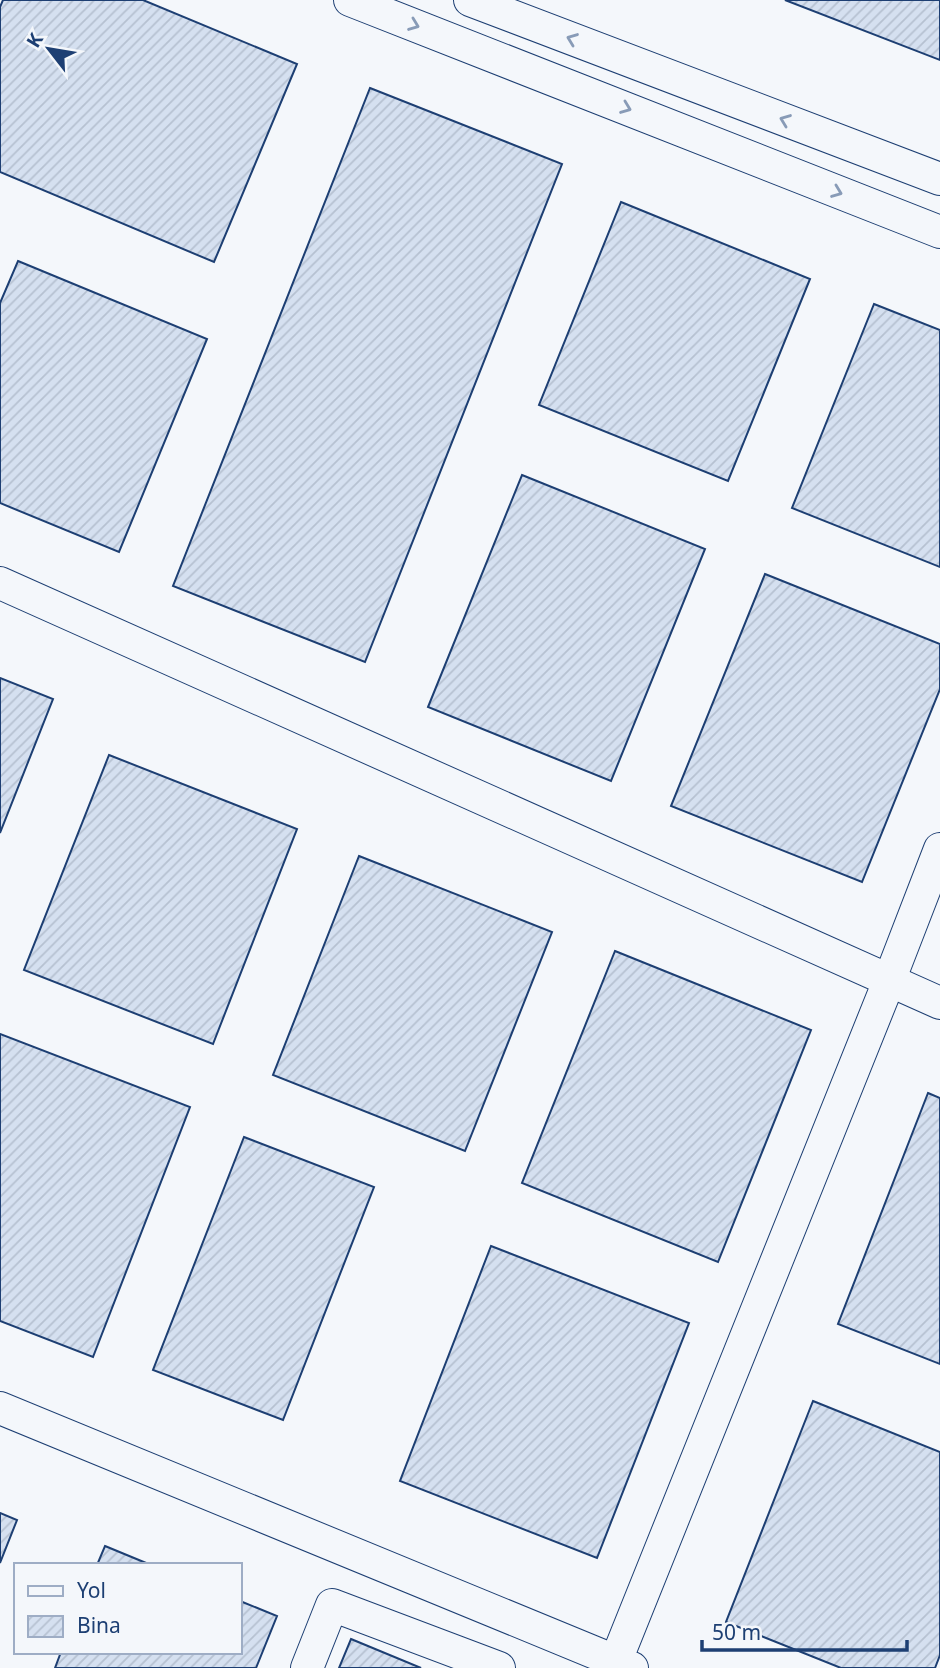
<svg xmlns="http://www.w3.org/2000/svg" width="940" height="1668" viewBox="0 0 940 1668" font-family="'Noto Sans',sans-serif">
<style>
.building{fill:url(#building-hatch);stroke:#1d3f73;stroke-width:2}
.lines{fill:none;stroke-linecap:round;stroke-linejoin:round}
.minor-casing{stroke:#1d3f73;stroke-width:34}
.minor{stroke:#f4f7fb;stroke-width:32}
.oneway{stroke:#889bb7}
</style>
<defs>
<pattern id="building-hatch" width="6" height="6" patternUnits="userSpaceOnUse" patternTransform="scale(1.75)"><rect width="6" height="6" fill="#d5e0f0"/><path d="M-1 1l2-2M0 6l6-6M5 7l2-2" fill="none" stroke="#b6c1d1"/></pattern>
</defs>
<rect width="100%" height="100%" fill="#f4f7fb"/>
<path class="building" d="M 3,0 L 143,0 L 297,64 L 214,262 L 0,172 L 0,7 Z
M 785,0 L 940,0 L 940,60 Z
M 370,88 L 562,164 L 365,662 L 173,586 Z
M 621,202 L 810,279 L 728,481 L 539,405 Z
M 18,261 L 207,339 L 119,552 L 0,503 L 0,303 Z
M 874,304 L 940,330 L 940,567 L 792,508 Z
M 522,475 L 705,549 L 611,781 L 428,707 Z
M 765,574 L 940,644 L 940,689 L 862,882 L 671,806 Z
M 0,678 L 53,699 L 0,833 Z
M 109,755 L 297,829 L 213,1044 L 24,970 Z
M 359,856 L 552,932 L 465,1151 L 273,1075 Z
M 615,951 L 811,1030 L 718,1262 L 522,1183 Z
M 0,1034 L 190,1107 L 93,1357 L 0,1321 Z
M 928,1093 L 940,1098 L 940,1364 L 838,1324 Z
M 244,1137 L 374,1187 L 283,1420 L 153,1370 Z
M 491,1246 L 689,1323 L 597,1558 L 400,1481 Z
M 813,1401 L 940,1452 L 940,1655 L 935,1668 L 841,1668 L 726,1622 Z
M 0,1513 L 17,1520 L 0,1563 Z
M 105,1546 L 151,1565 L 97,1565 Z
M 240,1601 L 277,1616 L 256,1668 L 55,1668 L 61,1652 L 240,1652 Z
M 351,1639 L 421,1668 L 339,1668 Z"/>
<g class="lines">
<defs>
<path id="minor" d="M 350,0 L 940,232
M 470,0 L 940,179
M 0,583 L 940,1003
M 0,1408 L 632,1668
M 307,1668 L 332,1605 L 499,1668
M 613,1668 L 889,981 L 940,849"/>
</defs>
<use href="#minor" class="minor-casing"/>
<use href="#minor" class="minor"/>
</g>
<defs><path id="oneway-chevron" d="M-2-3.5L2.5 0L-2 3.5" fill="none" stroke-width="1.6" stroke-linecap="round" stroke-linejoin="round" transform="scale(1.75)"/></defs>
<g class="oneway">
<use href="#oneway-chevron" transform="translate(414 25) rotate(21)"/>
<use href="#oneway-chevron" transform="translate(572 39) rotate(-159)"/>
<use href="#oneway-chevron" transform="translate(626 108) rotate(21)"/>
<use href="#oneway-chevron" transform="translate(785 120) rotate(-159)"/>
<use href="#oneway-chevron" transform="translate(837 192) rotate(21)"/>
</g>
<rect x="14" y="1563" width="228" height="91" fill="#f4f7fb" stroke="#9eadc5" stroke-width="2"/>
<rect x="28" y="1586" width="35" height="10" fill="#f4f7fb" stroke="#9eadc5" stroke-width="2"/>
<text x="77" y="1598" font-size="21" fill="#1d3f73">Yol</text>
<rect x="28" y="1616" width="35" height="21" fill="url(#building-hatch)" stroke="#9eadc5" stroke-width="2"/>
<text x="77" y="1633" font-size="21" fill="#1d3f73">Bina</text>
<g transform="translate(49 49) rotate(301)" stroke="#f4f7fb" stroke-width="5" paint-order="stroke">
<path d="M0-5L12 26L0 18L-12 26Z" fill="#1d3f73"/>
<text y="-10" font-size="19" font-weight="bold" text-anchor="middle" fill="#1d3f73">K</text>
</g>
<path d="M702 1640v10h205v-10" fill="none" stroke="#1d3f73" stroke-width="3.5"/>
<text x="712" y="1640" font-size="21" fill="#1d3f73" stroke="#f4f7fb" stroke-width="5" paint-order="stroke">50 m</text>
</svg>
